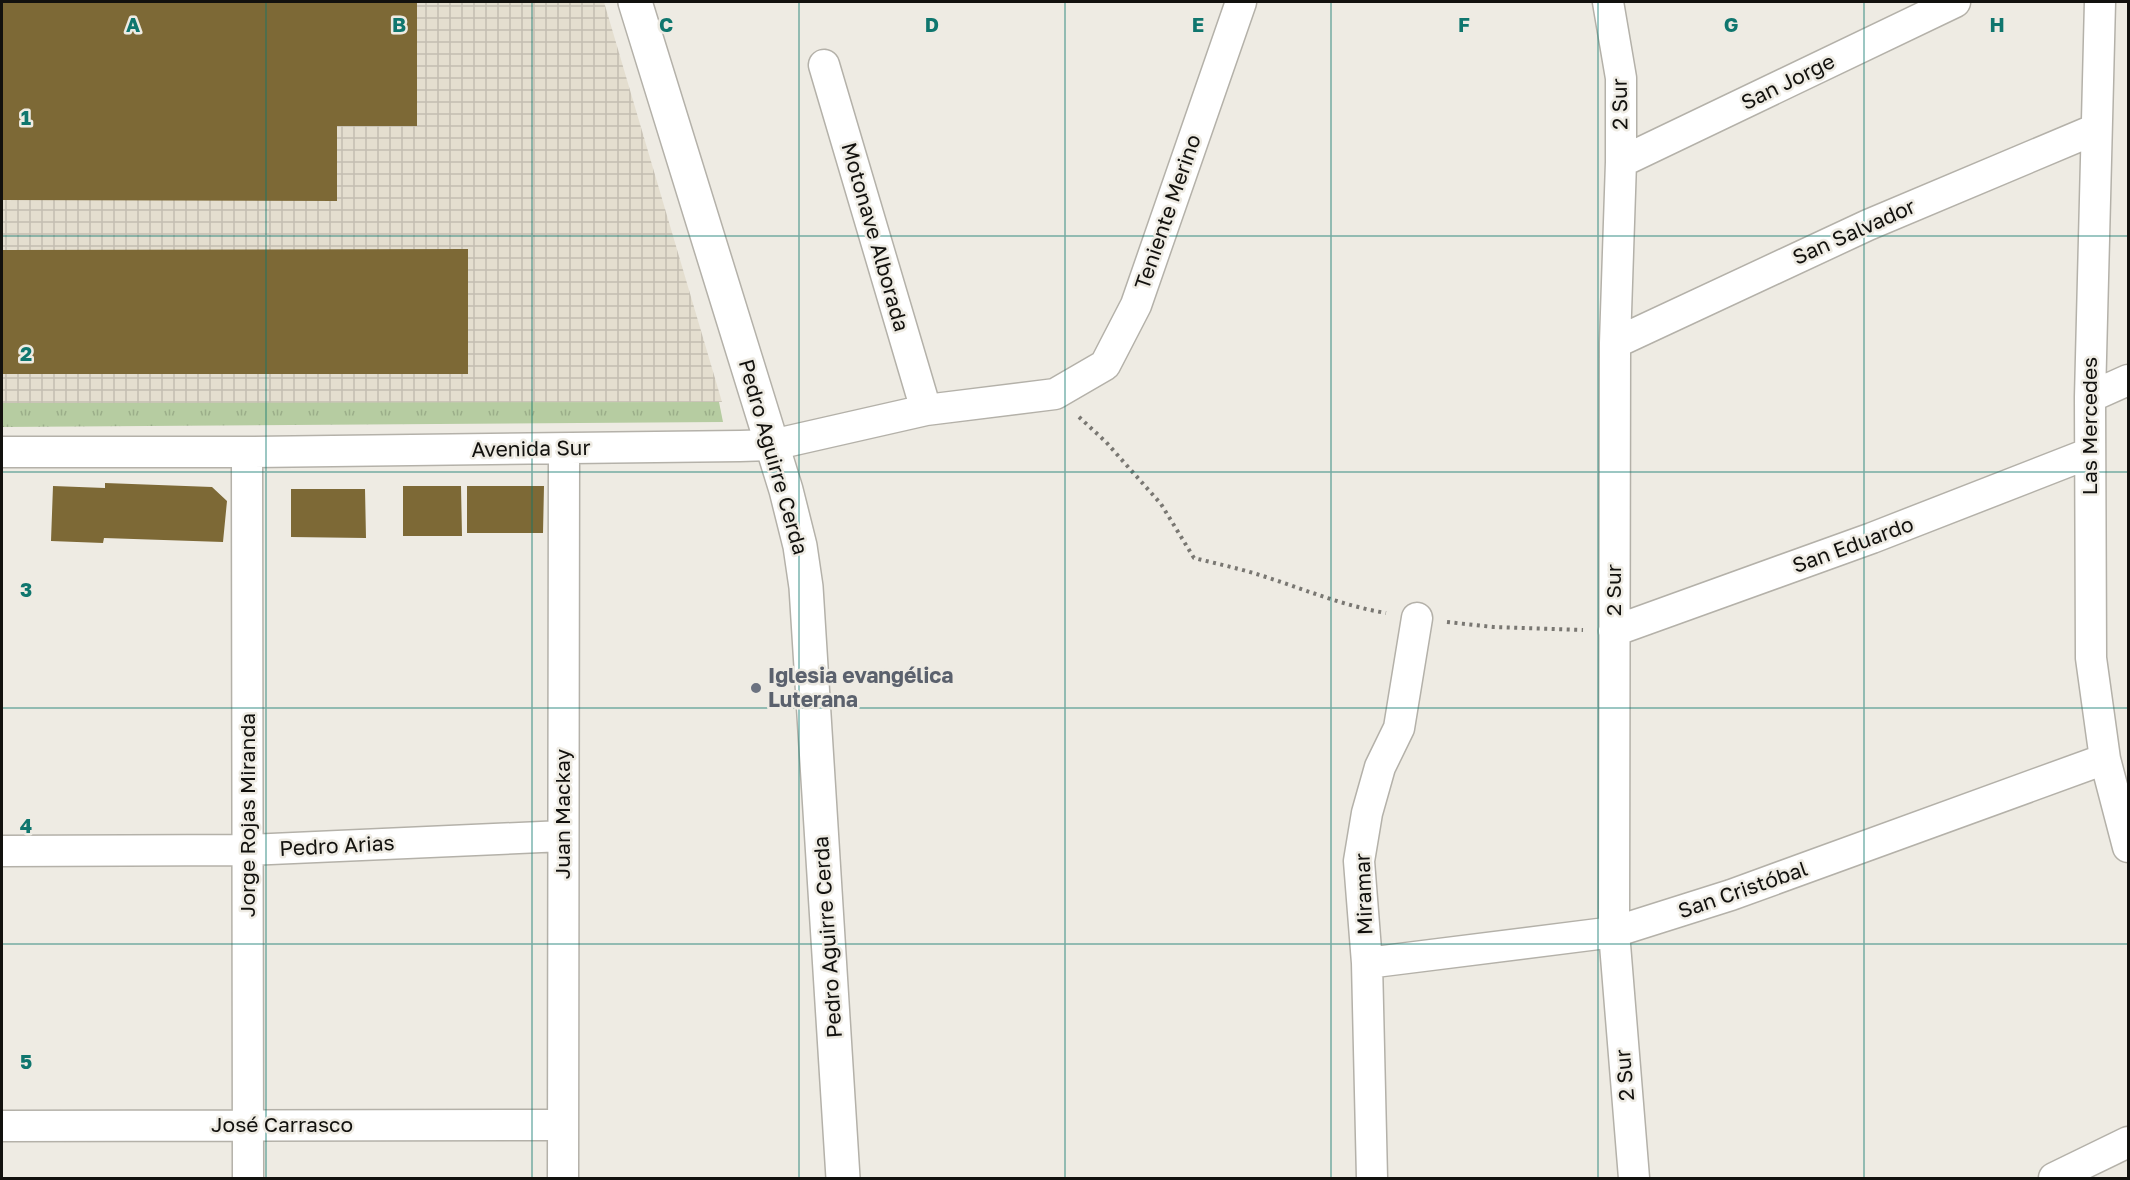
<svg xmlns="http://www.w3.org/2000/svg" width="2130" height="1180" viewBox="0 0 2130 1180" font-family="'Golos Text',sans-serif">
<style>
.industrial{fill:url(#industrial-grid)}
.park{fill:url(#park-tufts)}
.building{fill:#7d6936}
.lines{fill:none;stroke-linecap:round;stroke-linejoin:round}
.street-casing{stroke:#b4b1a9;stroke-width:33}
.secondary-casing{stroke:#b4b1a9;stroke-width:36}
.path{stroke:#797772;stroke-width:4;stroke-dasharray:3 4.5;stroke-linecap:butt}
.street{stroke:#fff;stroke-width:30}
.secondary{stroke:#fff;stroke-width:33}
.grid{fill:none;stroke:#0f766e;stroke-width:1.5;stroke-opacity:0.55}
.worship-dot{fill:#6b7280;stroke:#eeebe3;stroke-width:2}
.labels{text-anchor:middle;stroke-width:5;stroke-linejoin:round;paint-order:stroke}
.street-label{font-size:21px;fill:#12110e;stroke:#eeebe3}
.worship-label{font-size:21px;font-weight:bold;fill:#5b616d;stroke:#eeebe3;text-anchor:start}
.grid-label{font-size:20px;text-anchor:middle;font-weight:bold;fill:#0f766e;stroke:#eeebe3;stroke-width:5;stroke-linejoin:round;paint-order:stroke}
</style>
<defs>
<pattern id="industrial-grid" width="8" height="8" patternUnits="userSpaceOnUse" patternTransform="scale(1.5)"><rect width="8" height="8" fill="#e4decf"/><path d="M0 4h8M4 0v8" fill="none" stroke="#c3bdb1"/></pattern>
<pattern id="park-tufts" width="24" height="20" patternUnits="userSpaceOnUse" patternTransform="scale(1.5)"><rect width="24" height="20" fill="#b6cca1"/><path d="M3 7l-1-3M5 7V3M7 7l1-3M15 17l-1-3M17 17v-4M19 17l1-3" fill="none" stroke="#9bae89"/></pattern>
</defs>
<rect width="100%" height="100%" fill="#eeebe3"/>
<path class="industrial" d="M 2,2 L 604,2 L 722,402 L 2,405 Z"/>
<path class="park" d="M 719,402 L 723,422 L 2,427 L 2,403 Z"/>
<path class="building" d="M 2,2 L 417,2 L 417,126 L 337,126 L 337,201 L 2,200 Z
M 468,249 L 468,374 L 2,374 L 2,250 Z
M 105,483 L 212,487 L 227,501 L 223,542 L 104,538 L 103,543 L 51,541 L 53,486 L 105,488 Z
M 403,486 L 461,486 L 462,536 L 403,536 Z
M 467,486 L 544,486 L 543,533 L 467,533 Z
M 291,489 L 365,489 L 366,538 L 291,537 Z"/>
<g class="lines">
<defs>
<path id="street" d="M 1608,2 L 1621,78 L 1621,162 L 1615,343 L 1614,932 L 1634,1178
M 2100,2 L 2090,397 L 2091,658 L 2105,759 L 2128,847
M 824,65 L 926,410
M 1621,162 L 1955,2
M 1615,343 L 1868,225 L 2096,129
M 2090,397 L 2128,380
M 2,452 L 247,452 L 740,446 L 772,445 L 926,410 L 1055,394 L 1105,365 L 1136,305 L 1241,2
M 247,452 L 248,1178
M 1614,631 L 1872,538 L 2090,453
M 2,851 L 249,850 L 563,836
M 1367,963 L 1614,932 L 1731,895 L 2105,759
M 2,1126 L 563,1125
M 563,1178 L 564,449
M 1372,1178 L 1367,963 L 1359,861 L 1367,813 L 1380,767 L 1399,728 L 1417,618
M 2054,1178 L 2128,1142"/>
<path id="secondary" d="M 635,2 L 786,490 L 800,546 L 806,587 L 843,1178"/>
</defs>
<use href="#street" class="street-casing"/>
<use href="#secondary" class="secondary-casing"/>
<path class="path" d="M 1079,417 L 1106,442 L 1161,504 L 1194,558 C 1218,564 1242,569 1266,577 C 1306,590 1344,606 1386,613
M 1447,622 L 1493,627 L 1583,630"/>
<use href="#street" class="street"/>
<use href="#secondary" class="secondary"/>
</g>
<path class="grid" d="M 266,2 L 266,1178M 532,2 L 532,1178M 799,2 L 799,1178M 1065,2 L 1065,1178M 1331,2 L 1331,1178M 1598,2 L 1598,1178M 1864,2 L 1864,1178M 2,236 L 2128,236M 2,472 L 2128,472M 2,708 L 2128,708M 2,944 L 2128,944"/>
<circle class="worship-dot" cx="756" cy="688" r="6"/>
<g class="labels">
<g class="street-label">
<text transform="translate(1788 82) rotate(-26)" y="7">San Jorge</text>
<text transform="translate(1620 104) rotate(-91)" y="7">2 Sur</text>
<text transform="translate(1168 212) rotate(-71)" y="7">Teniente Merino</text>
<text transform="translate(1854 232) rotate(-24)" y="7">San Salvador</text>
<text transform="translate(875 237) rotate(74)" y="7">Motonave Alborada</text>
<text transform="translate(2090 426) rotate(-90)" y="7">Las Mercedes</text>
<text transform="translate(531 449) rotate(-1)" y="7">Avenida Sur</text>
<text transform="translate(773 457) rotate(74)" y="7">Pedro Aguirre Cerda</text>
<text transform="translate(1853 545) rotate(-20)" y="7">San Eduardo</text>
<text transform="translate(1614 590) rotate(-90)" y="7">2 Sur</text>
<text transform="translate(563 814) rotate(-90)" y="7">Juan Mackay</text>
<text transform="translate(248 815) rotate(-90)" y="7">Jorge Rojas Miranda</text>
<text transform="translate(337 846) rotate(-3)" y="7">Pedro Arias</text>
<text transform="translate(1743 890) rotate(-19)" y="7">San Cristóbal</text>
<text transform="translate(1364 894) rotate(-92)" y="7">Miramar</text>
<text transform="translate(828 937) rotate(-94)" y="7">Pedro Aguirre Cerda</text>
<text transform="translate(1625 1075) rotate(-95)" y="7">2 Sur</text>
<text x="282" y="1132">José Carrasco</text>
</g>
<g class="worship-label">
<text x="768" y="683">Iglesia evangélica<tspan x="768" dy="24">Luterana</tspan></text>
</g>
</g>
<g class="grid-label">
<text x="133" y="32">A</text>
<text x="399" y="32">B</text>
<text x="666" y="32">C</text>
<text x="932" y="32">D</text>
<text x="1198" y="32">E</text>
<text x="1464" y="32">F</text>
<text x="1731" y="32">G</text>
<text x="1997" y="32">H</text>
<text x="26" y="125">1</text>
<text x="26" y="361">2</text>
<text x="26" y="597">3</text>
<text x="26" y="833">4</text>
<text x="26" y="1069">5</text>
</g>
<rect width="2130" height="1180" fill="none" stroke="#12110e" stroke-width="6"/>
</svg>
